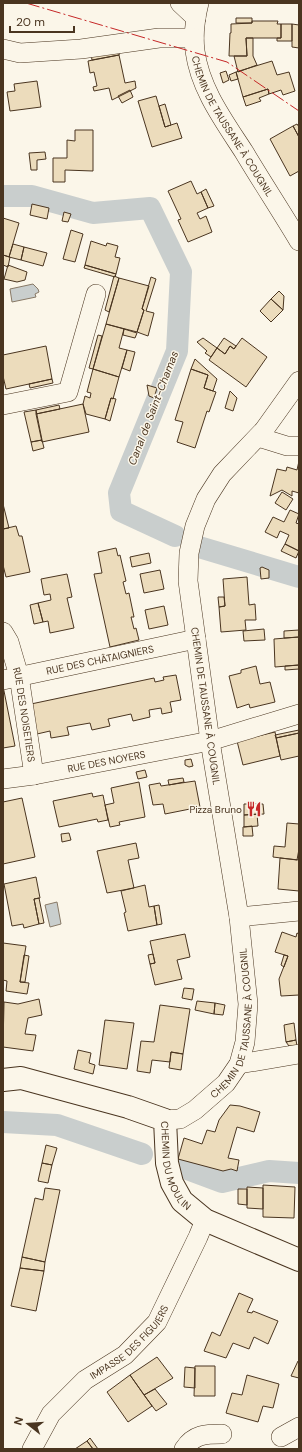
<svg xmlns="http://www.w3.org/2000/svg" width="302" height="1452" viewBox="0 0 302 1452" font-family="'DM Sans',sans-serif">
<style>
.water{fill:#c9cecd;stroke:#887966}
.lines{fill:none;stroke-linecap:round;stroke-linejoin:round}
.canal{stroke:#c9cecd;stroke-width:22}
.building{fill:#ecdcbc;stroke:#4a3520}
.minor-casing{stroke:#4a3520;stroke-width:20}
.tertiary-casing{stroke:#4a3520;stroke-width:24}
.minor{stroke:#fbf6e9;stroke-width:19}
.tertiary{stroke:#fbf6e9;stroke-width:22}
.power{stroke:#c62828;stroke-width:1;stroke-dasharray:14 3 2 3;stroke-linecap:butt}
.labels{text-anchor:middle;stroke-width:3;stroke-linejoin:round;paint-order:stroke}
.street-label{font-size:10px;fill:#4a3520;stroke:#fbf6e9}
.poi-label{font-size:10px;fill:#4a3520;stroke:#fbf6e9;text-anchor:end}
.water-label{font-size:11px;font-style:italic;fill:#4a3520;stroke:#fbf6e9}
</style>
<rect width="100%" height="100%" fill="#fbf6e9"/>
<path class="water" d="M 33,284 L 38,289 L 39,292 L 35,294 L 36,297 L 12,302 L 10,289 Z
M 57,902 L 61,924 L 50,927 L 45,905 Z"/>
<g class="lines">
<path class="canal" d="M 3,196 L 32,196 L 93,213 L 150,208 L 181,272 L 177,351 L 119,493 L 121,511 L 175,536
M 199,547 L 299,577
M 3,1122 L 57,1125 L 142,1154
M 179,1166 L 222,1182 L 269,1171 L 299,1173"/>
</g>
<path class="building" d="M 236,18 L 252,18 L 252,23 L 236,23 Z
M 252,21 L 278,21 L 277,24 L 281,24 L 281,38 L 246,38 L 247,56 L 229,56 L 230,33 L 231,33 L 231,24 L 252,23 Z
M 281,24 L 292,24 L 292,41 L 277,41 L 277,38 L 281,38 Z
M 292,24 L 299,25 L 299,48 L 292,47 Z
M 246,38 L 253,38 L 253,56 L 257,65 L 238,72 L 234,56 L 247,56 Z
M 121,50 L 119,55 L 92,60 L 91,54 Z
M 119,55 L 125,83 L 135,81 L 136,88 L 112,100 L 109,88 L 94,91 L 93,87 L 97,86 L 94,72 L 90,73 L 88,61 Z
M 272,61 L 277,75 L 289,72 L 295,91 L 283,95 L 281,90 L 269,94 L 268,89 L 243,97 L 236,72 Z
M 226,71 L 229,80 L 223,83 L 220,73 Z
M 236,72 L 238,79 L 231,81 L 229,75 Z
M 37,81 L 41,107 L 10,111 L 7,92 L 15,91 L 14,84 Z
M 268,89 L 269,94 L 259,98 L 261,101 L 246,106 L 243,97 Z
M 130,90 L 133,97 L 122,103 L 118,96 Z
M 156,96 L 165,127 L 177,123 L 182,138 L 152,147 L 138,101 Z
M 165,104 L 171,125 L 165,127 L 159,106 Z
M 297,124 L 299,127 L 299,137 L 293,126 Z
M 293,126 L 299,137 L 299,171 L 290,176 L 270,139 Z
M 75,130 L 93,130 L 93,171 L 65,170 L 65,182 L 53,182 L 53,158 L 67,158 L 67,140 L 75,141 Z
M 45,152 L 46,159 L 37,160 L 37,170 L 31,170 L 29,153 Z
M 191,181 L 197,194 L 201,192 L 208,208 L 197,213 L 200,219 L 206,216 L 212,232 L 188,242 L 178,220 L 181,219 L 168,191 Z
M 206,189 L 214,206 L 208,208 L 201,192 Z
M 32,204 L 49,208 L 47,219 L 30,215 Z
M 64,212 L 71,214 L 68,222 L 62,221 Z
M 3,218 L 19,223 L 9,257 L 3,255 Z
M 71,230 L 83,234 L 75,262 L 63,259 Z
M 91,241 L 106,246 L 107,243 L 118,246 L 115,257 L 120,258 L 116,274 L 85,265 Z
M 13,244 L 24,247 L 21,260 L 9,257 Z
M 24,247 L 47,253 L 43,266 L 21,260 Z
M 3,255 L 10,257 L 8,267 L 3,265 Z
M 8,265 L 27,272 L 25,280 L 17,282 L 4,279 Z
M 85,265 L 116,274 L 115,277 L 84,268 Z
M 114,276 L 119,278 L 109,312 L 105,310 Z
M 151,277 L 156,279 L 146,311 L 154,313 L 148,336 L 137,332 L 144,310 L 142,309 Z
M 119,278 L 149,286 L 142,309 L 144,310 L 137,332 L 106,324 Z
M 279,291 L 284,296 L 283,310 L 271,299 Z
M 271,299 L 283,310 L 271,322 L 260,311 Z
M 106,324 L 124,329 L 119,348 L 127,350 L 119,377 L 93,369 Z
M 124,329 L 137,333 L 135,338 L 123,335 Z
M 98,335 L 102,336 L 93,369 L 89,368 Z
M 203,338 L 217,348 L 211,357 L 205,353 L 207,351 L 197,342 Z
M 224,338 L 236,346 L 234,349 L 230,346 L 225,354 L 217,348 Z
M 242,338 L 267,357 L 246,387 L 209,360 L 217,348 L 225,354 L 230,346 L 234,349 Z
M 46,346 L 52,379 L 6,389 L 3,376 L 3,355 Z
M 127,350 L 135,352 L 130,371 L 122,368 Z
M 195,359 L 217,379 L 213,391 L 204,388 L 208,375 L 191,369 Z
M 93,369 L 119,377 L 113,399 L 111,398 L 105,419 L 86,414 L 83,404 L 85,396 L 90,398 L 91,393 L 87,392 Z
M 191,369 L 208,375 L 204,388 L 216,392 L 209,412 L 207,411 L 195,448 L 177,442 L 183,422 L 175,420 Z
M 52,379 L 53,383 L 30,388 L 29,384 Z
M 147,385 L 157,388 L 154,398 L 149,396 Z
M 230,391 L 237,398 L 233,411 L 225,408 Z
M 111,398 L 116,399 L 110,421 L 105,419 Z
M 83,404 L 89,432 L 42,442 L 36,414 Z
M 59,405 L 60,409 L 36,414 L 36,410 Z
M 36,410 L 42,440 L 31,442 L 24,412 Z
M 42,440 L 44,448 L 33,451 L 31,442 Z
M 299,461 L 299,493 L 292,491 L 292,496 L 282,490 L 270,496 L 277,469 L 286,471 L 287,467 L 297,470 Z
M 282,492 L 293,499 L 286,510 L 275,503 Z
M 3,504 L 9,528 L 3,529 Z
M 290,510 L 299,514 L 296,523 L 299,524 L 299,551 L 285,544 L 289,535 L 280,531 L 277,538 L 265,532 L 273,517 L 284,522 Z
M 16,526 L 19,536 L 22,536 L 30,572 L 6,577 L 3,565 L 3,529 Z
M 285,544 L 299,551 L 296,558 L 281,551 Z
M 116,548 L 118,556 L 120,555 L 126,581 L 123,582 L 126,594 L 129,593 L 134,617 L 131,617 L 134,629 L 136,628 L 139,640 L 110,647 L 94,574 L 102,573 L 98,552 Z
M 149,553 L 151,563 L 132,567 L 130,557 Z
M 262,567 L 269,570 L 269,578 L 261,579 L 260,568 Z
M 160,570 L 164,589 L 144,593 L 140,574 Z
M 67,574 L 72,597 L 67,598 L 74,628 L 50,633 L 48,621 L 43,622 L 38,603 L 51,600 L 50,594 L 44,595 L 41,579 Z
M 247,577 L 249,605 L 255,604 L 256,620 L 245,620 L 246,630 L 221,632 L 219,607 L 225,606 L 223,579 Z
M 218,597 L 224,597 L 225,606 L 219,607 Z
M 38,603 L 43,622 L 34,624 L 30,605 Z
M 164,606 L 168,625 L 149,629 L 145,610 Z
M 264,629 L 265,640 L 244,641 L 243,631 Z
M 299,630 L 299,637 L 284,638 L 284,631 Z
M 299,637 L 299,665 L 275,667 L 274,639 Z
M 299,665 L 299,669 L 285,670 L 285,666 Z
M 256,666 L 260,684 L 270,682 L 275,702 L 250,708 L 249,704 L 237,708 L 229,676 L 241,673 L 241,670 Z
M 176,675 L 181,700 L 170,702 L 172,712 L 162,714 L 161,708 L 149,710 L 150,717 L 133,721 L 131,714 L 108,719 L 110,726 L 92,730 L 90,723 L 67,727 L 69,735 L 51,738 L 50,731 L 37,734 L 31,704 L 154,678 L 155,682 L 164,680 L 163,677 Z
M 3,686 L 15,746 L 3,748 Z
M 299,730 L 299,733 L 276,738 L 275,735 Z
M 275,732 L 280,756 L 243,765 L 237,741 Z
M 299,733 L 299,756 L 281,760 L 276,738 Z
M 191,759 L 193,766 L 189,767 L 185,765 L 185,760 Z
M 145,770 L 147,777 L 138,779 L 136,772 Z
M 183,778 L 184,782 L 169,785 L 168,780 Z
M 195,781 L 200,807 L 165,814 L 163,804 L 153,805 L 149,785 L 160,783 L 161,786 Z
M 139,782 L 145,817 L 119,822 L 120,825 L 110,827 L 105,805 L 114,803 L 111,788 Z
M 92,793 L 93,797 L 103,795 L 108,820 L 98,822 L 97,819 L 59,827 L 53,801 Z
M 22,798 L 35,857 L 3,864 L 3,802 Z
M 244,804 L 263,804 L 264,814 L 244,815 Z
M 257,814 L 258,826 L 244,827 L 244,815 Z
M 287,823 L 299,824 L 299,849 L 297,860 L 273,857 L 274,846 L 285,847 Z
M 252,826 L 253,836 L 243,836 L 243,827 Z
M 69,833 L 71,840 L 62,842 L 61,834 Z
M 136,843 L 139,858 L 128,860 L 134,888 L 107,893 L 97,851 Z
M 280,858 L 299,860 L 299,891 L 278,889 Z
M 36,877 L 40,898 L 34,899 L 39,924 L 24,928 L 23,924 L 12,926 L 4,884 Z
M 145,885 L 149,907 L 154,906 L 157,925 L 128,931 L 124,913 L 126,912 L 121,891 Z
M 39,898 L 44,923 L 39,924 L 34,899 Z
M 159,905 L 162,924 L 157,925 L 154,906 Z
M 282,932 L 296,937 L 297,933 L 299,934 L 299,995 L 281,996 L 279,979 L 288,956 L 275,952 Z
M 185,934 L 190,957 L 177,960 L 182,979 L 155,985 L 150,964 L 155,963 L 150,941 Z
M 3,943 L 26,946 L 20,982 L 29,983 L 27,994 L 6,991 L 7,981 L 3,980 Z
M 153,954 L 155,963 L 150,964 L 148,955 Z
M 24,955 L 29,956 L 25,982 L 20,982 Z
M 284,955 L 288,956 L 284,967 L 281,965 Z
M 184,988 L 194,989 L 192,1000 L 182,998 Z
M 39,999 L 42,1015 L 28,1018 L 25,1034 L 36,1035 L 33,1051 L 3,1047 L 4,1002 L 18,1004 Z
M 197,1001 L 215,1003 L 214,1014 L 195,1010 Z
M 215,1003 L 225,1005 L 223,1015 L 214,1014 Z
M 160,1005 L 190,1009 L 183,1054 L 171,1052 L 170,1062 L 152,1060 L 150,1073 L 137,1071 L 141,1041 L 154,1042 Z
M 105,1020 L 134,1023 L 127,1069 L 99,1065 Z
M 294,1023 L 296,1040 L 286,1042 L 284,1025 Z
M 296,1040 L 297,1046 L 289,1046 L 286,1042 Z
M 78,1050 L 91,1053 L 89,1063 L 95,1065 L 93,1074 L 74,1069 Z
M 171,1052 L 183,1054 L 181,1070 L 169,1068 Z
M 230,1105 L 240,1106 L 260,1112 L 254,1132 L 237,1127 L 228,1158 L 239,1160 L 237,1171 L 231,1169 L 223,1171 L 178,1159 L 184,1138 L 202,1144 L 207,1130 L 215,1132 L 219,1120 Z
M 46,1145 L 57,1148 L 52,1165 L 42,1163 Z
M 42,1163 L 52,1165 L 48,1183 L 38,1181 Z
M 263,1185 L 295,1187 L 294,1218 L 263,1217 Z
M 247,1187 L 263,1188 L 263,1209 L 247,1208 Z
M 45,1188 L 60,1190 L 45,1262 L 22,1257 L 35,1198 L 43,1200 Z
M 238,1189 L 247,1189 L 247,1205 L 238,1204 Z
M 22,1257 L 45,1262 L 44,1271 L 20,1268 Z
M 20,1268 L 44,1271 L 36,1311 L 11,1306 Z
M 239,1293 L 253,1299 L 247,1312 L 252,1313 L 253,1311 L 278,1321 L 268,1344 L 254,1337 L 249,1349 L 233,1343 L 226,1358 L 204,1351 L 212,1332 L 220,1336 Z
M 157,1357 L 173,1378 L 144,1395 L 130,1375 Z
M 298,1361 L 299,1361 L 299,1378 L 291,1376 Z
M 195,1366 L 215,1366 L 215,1396 L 194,1396 Z
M 185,1367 L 195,1368 L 195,1388 L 184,1387 Z
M 130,1375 L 152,1406 L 128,1422 L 107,1392 Z
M 247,1375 L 279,1384 L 273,1408 L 263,1406 L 258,1422 L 226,1413 L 232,1393 L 242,1395 Z
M 155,1389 L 167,1404 L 156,1411 L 144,1395 Z
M 90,1438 L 98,1449 L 93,1449 L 87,1441 Z
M 87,1441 L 93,1449 L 75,1449 Z"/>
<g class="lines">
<defs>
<g id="minor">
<path d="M 180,3 L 196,18"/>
<path id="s1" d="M 199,3 C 195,19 193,35 195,51 C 200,89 224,121 244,152 C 262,182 281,211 299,241"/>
<path d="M 3,49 L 20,53 L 81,49 L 159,38 L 194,38"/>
<path d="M 3,405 L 68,392 L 96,294"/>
<path d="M 258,437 L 287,446 L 299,446"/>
<path id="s2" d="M 3,632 L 9,642 L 19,676 L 34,775"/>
<path id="s3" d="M 3,680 L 196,639"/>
<path id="s4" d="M 3,779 L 34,775 L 210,741 L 299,714"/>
<path d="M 239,917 L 299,911"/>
<path d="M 239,1064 L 299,1054"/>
<path id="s5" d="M 165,1120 L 180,1119 L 195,1110 L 226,1083 L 239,1064 L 245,1042 L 248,1004 L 239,917 L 210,741 L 188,581 L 189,553 L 195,526 L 206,499 L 222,474 L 264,430 L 299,381"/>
<path d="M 281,1437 L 299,1427"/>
<path id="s6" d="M 32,1449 L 51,1414 L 85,1380 L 125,1355 L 157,1322 L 198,1237 L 205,1220"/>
<path d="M 184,1449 C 194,1434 206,1434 222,1434"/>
</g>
<g id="tertiary">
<path id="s7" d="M 3,1080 L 21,1078 L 128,1107 L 165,1120 L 167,1163 L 172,1183 L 182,1201 L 205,1220 L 299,1260"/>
</g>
</defs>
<use href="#minor" class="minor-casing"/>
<use href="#tertiary" class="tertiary-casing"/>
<use href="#minor" class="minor"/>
<use href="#tertiary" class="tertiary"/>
<path class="power" d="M 26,3 L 227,62 L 299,111"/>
</g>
<defs>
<symbol id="restaurant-bare" viewBox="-9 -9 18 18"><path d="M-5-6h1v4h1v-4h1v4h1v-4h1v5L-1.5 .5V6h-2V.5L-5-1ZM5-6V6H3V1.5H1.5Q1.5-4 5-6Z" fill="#c62828" stroke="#fbf6e9" stroke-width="2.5" paint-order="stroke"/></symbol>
</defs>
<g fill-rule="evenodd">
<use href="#restaurant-bare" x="243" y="798" width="22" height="22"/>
</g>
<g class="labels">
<g class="street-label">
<text dy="4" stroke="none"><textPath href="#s1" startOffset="133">CHEMIN DE TAUSSANE À COUGNIL</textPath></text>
<text dy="4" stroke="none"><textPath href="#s3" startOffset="99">RUE DES CHÂTAIGNIERS</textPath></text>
<text transform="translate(206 706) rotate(82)" y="4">CHEMIN DE TAUSSANE À COUGNIL</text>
<text dy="4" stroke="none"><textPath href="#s2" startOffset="86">RUE DES NOISETIERS</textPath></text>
<text dy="4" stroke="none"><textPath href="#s4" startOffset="105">RUE DES NOYERS</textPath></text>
<text dy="4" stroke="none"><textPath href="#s5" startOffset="134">CHEMIN DE TAUSSANE À COUGNIL</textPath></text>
<text dy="4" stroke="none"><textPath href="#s7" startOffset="216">CHEMIN DU MOULIN</textPath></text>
<text dy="4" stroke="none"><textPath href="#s6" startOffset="147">IMPASSE DES FIGUIERS</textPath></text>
</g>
<g class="poi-label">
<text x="242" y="813">Pizza Bruno</text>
</g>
<g class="water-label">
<text transform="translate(153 408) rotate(-69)" y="4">Canal de Saint-Chamas</text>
</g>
</g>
<rect width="302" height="1452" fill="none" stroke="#4a3520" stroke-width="8"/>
<g transform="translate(28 1424) rotate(287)" stroke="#fbf6e9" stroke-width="3" paint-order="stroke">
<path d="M0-3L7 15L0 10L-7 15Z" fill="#4a3520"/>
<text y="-6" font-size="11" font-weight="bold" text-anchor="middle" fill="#4a3520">N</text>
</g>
<path d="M10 26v6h64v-6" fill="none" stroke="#4a3520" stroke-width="2"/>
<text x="16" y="26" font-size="12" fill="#4a3520" stroke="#fbf6e9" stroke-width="3" paint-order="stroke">20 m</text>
</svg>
